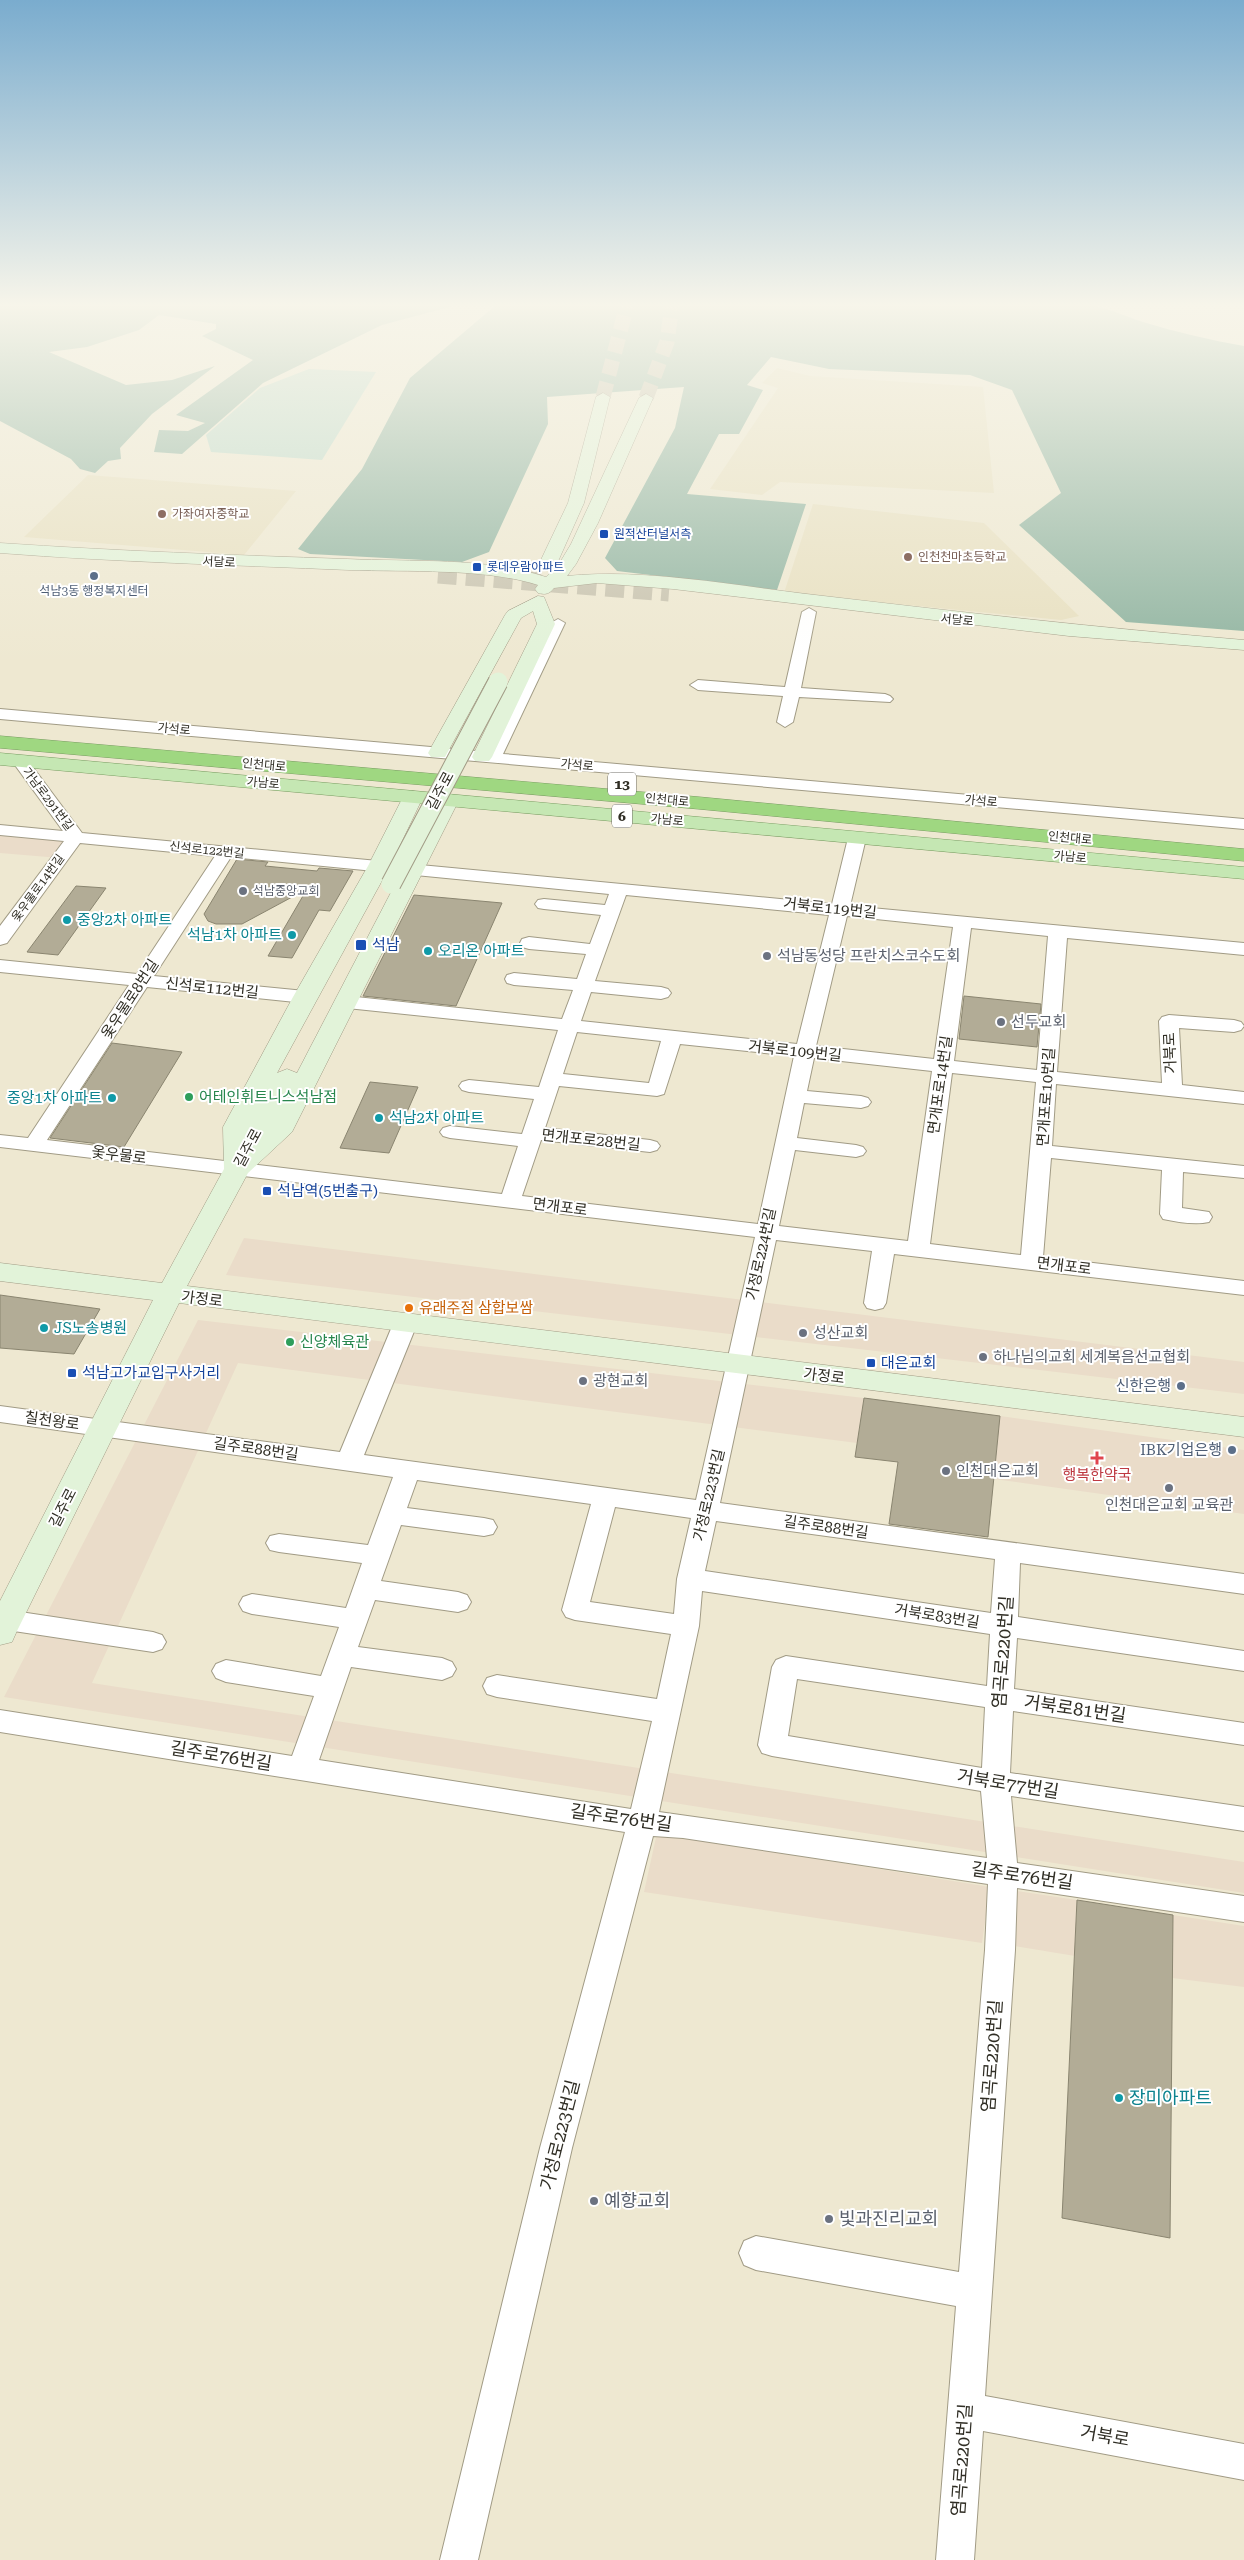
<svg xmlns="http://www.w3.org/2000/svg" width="1244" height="2560" viewBox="0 0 1244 2560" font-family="'Roboto Serif','Noto Sans KR',serif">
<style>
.commercial{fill:#eadcc9}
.built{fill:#e8e0c1}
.green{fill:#bedaca}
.forest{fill:#92b5a2}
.building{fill:#b2ac96;stroke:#8a8570}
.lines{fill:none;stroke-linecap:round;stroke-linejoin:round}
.secondary-tunnel-far1{stroke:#c8c3af;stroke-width:15;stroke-dasharray:15 8;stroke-linecap:butt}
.secondary-tunnel{stroke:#c8c3af;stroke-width:19;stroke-dasharray:19 9;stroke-linecap:butt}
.street-casing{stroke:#a19b85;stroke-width:2}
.secondary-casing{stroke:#a19b85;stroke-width:1}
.primary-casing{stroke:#789c61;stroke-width:1}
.highway-casing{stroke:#789c61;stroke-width:1}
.street{fill:#fff;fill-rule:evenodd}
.secondary{fill:#e2f3d9;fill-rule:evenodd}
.primary{fill:#c5e7b3;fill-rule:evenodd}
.highway{fill:#9fd781;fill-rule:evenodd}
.secondary-bridge-casing{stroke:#a19b85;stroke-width:21;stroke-linecap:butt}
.secondary-bridge{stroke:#e2f3d9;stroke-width:19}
.education-dot{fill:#8d6e63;stroke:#fff;stroke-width:2}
.transit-dot{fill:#1a4fb4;stroke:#fff;stroke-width:2}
.service-dot{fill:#5c6f8a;stroke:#fff;stroke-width:2}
.worship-dot{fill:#6b7280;stroke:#fff;stroke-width:2}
.culture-dot{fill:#0f9aa8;stroke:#fff;stroke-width:2}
.leisure-dot{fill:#2e9e5b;stroke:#fff;stroke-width:2}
.food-dot{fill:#e8710a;stroke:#fff;stroke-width:2}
.health-dot{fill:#e0444e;stroke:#fff;stroke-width:2}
.labels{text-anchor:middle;stroke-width:4;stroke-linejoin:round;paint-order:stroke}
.far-education-label{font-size:12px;fill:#785e54;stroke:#fff;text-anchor:start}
.far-transit-label{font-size:12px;fill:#164399;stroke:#fff;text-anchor:start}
.far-street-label{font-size:12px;fill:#302e25;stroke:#fff}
.far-service-label{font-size:12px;fill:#4e5e75;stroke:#fff}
.far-worship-label{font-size:12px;fill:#5b616d;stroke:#fff;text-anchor:start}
.shield{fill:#fff;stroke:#6e6d66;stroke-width:1}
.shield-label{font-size:14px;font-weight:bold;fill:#302e25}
.street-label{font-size:15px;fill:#302e25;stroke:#fff}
.culture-label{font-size:15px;fill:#0d838f;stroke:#fff;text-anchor:start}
.transit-label{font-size:15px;fill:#164399;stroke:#fff;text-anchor:start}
.worship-label{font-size:15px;fill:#5b616d;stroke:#fff;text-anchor:start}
.leisure-label{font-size:15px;fill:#27864d;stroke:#fff;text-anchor:start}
.food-label{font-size:15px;fill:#c56008;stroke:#fff;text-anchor:start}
.service-label{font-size:15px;fill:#4e5e75;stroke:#fff;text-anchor:end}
.health-label{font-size:15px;fill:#be3a42;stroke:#fff}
.near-street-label{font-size:18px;fill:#302e25;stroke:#fff}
.near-culture-label{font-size:18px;fill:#0d838f;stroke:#fff;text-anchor:start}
.near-worship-label{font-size:18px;fill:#5b616d;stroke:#fff;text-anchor:start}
</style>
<rect width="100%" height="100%" fill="#eee8d1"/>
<path class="commercial" d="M 0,830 L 76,837 L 60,858 L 0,853 Z
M 244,1238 L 1244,1362 L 1244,1394 L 226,1275 Z
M 198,1320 L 864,1398 L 857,1443 L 238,1363 L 92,1683 L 1244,1862 L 1244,1893 L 4,1697 Z
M 1000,1416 L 1244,1450 L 1244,1514 L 994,1479 Z
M 657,1833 L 990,1887 L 982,1943 L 644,1892 Z
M 1017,1891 L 1077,1900 L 1075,1956 L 1015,1946 Z
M 1173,1915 L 1244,1926 L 1244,1987 L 1172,1978 Z"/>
<path class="built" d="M 777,368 L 810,376 L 983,387 L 994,493 L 780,482 L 762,495 L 710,489 L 778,388 L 762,383 Z
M 88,475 L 296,491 L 244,555 L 24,537 Z
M 813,504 L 984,523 L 1079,616 L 1061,620 L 784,593 Z"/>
<path class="green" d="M 309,369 L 376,372 L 322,460 L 211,452 L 206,435 L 260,388 Z"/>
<path class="forest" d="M 0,305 L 457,305 L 382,325 L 263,383 L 182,454 L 154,452 L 159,430 L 188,431 L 205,423 L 176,415 L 253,360 L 202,336 L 216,329 L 216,324 L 159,315 L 139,330 L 87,347 L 49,352 L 126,385 L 172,380 L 215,366 L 152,414 L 120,448 L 121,459 L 108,461 L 95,473 L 80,469 L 71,459 L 0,421 Z
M 496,305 L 1088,305 C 1107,307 1124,316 1143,322 C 1176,332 1210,340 1244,346 L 1244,631 L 1126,622 L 1019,525 L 1061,493 L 1012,390 L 970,375 L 829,369 L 771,357 L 747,385 L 763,390 L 739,434 L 719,434 L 687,494 L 806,504 L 777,590 L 617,571 L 605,558 L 675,428 L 684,387 L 547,397 L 548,424 L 489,552 L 462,562 L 310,554 L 298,549 L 362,469 L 410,378 Z"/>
<path class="building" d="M 237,859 L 268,862 L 265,866 L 317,871 L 319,868 L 353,871 L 330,911 L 319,910 L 292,958 L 268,956 L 307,889 L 242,924 L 216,924 L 208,921 L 204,914 Z
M 76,886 L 106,888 L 58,955 L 27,952 Z
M 414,895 L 502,903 L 456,1006 L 363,996 Z
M 964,996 L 1041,1004 L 1037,1047 L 959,1039 Z
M 112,1043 L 182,1052 L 124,1147 L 50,1138 Z
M 370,1082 L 418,1087 L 389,1153 L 340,1148 Z
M 0,1295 L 100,1309 L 74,1354 L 0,1348 Z
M 864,1398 L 1000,1416 L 988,1537 L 889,1524 L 898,1462 L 855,1457 Z
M 1077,1900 L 1173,1915 L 1170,2238 L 1062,2218 Z"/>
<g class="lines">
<path class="secondary-tunnel-far1" d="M 603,397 L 627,305
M 646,398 L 667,342 L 672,305"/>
<path class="secondary-tunnel" d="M 438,574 L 669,592"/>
<defs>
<path id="street" d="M 809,608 L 816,612 L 801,688 L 885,694 L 890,696 L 893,699 L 890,702 L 799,697 L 793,722 L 785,727 L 777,722 L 783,696 L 698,690 L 690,685 L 698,680 L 785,687 L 802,612 Z
M 558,619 L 565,623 L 503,754 L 1244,819 L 1244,829 L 0,719 L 0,709 L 488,752 L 551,623 Z
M 20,756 L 26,758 L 82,833 L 832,904 L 848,838 L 851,834 L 863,834 L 866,838 L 850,906 L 1244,943 L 1244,955 L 1067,938 L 1057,1072 L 1162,1083 L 1159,1021 L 1162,1017 L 1169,1015 L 1234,1020 L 1241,1022 L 1244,1026 L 1241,1030 L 1234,1032 L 1179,1028 L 1182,1085 L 1244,1092 L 1244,1104 L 1056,1084 L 1052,1146 L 1244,1166 L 1244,1178 L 1183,1172 L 1182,1208 L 1209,1212 L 1212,1217 L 1209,1222 C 1195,1225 1177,1222 1163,1219 L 1160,1214 L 1162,1170 L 1051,1158 L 1043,1257 L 1244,1281 L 1244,1295 L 894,1254 L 886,1303 L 883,1308 L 875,1310 L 867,1308 L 864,1303 L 872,1251 L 776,1240 L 720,1503 L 1244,1574 L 1244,1594 L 1020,1563 L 1018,1617 L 1244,1651 L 1244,1671 L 1017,1638 L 1014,1689 L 1244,1723 L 1244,1745 L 1013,1711 L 1010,1773 L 1244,1807 L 1244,1831 L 1011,1796 L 1017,1863 L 1244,1896 L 1244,1922 L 1017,1888 L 1015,1950 L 985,2396 L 1244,2444 L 1244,2480 L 983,2431 L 974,2560 L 936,2560 L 956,2306 L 756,2270 L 744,2265 L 739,2253 L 744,2241 L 756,2236 L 959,2272 L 985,1950 L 988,1884 L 683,1838 L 653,1836 L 572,2148 L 478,2560 L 440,2560 L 540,2148 L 625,1832 L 0,1732 L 0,1710 L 292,1756 L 314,1696 L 226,1682 L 216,1678 L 212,1671 L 216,1664 L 226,1660 L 321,1676 L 339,1627 L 252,1614 L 243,1611 L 239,1604 L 243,1597 L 252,1594 L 346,1608 L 362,1563 L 279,1552 L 270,1550 L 266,1543 L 270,1536 L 279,1534 L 368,1545 L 393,1477 L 0,1422 L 0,1406 L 340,1452 L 393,1324 L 397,1319 L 405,1316 L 413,1319 L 417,1324 L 364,1455 L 696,1500 L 755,1237 L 0,1147 L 0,1135 L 28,1138 L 129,985 L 0,972 L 0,960 L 137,974 L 215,856 L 80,843 L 7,943 L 0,945 L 0,926 L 64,841 L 0,835 L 0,825 L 63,831 L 12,761 ZM 231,857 L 609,894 L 605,905 L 544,899 L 538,900 L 535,904 L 538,908 L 544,909 L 601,915 L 590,944 L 529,937 L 522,939 L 520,943 L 522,947 L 529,949 L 586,954 L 577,979 L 514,973 L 507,975 L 505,979 L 507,983 L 514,985 L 573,990 L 562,1019 L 347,996 L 340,998 L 337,1002 L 340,1006 L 347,1008 L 558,1030 L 539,1087 L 469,1080 L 462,1082 L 459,1086 L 462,1090 L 469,1092 L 534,1099 L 522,1134 L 450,1126 L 443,1128 L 440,1132 L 443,1136 L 450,1138 L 518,1146 L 502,1194 L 47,1140 L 147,987 L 305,1003 L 312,1001 L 315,997 L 312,993 L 305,991 L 154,976 ZM 626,895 L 829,915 L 797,1044 L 581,1021 L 591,992 L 661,999 L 668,997 L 671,993 L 668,989 L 661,987 L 595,981 ZM 847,916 L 953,927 L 934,1059 L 816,1046 ZM 971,928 L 1048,936 L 1037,1070 L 954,1061 ZM 577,1032 L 661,1041 L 649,1083 L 563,1074 ZM 680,1044 L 794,1056 L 758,1224 L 522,1196 L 541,1140 L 650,1152 L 657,1150 L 660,1146 L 657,1142 L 650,1140 L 545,1128 L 559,1086 L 657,1096 L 664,1094 ZM 814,1058 L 932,1071 L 908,1241 L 779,1226 L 795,1150 L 856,1157 L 863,1155 L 866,1151 L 863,1147 L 856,1145 L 797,1138 L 804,1103 L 861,1108 L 868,1106 L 871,1102 L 868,1098 L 861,1096 L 807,1091 ZM 952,1073 L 1036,1082 L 1021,1255 L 930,1244 ZM 417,1480 L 591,1504 L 562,1610 L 566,1617 L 575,1620 L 671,1634 L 657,1699 L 497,1675 L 487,1678 L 483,1686 L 487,1694 L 497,1697 L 652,1721 L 631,1809 L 319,1760 L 351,1667 L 442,1680 L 452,1676 L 456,1669 L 452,1662 L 442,1658 L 358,1647 L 375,1600 L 458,1612 L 467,1609 L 471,1602 L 467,1595 L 458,1592 L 381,1581 L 401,1525 L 484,1536 L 493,1534 L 497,1527 L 493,1520 L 484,1518 L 407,1508 ZM 615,1507 L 691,1518 L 677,1579 L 674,1614 L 590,1602 ZM 716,1521 L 995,1559 L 991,1613 L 705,1571 ZM 702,1591 L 990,1634 L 987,1686 L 786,1656 L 776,1660 L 772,1667 L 758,1745 L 762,1753 L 772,1756 L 981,1791 L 987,1858 L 659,1812 L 699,1626 ZM 797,1679 L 985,1707 L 982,1768 L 788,1736 Z
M 7,1610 L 153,1632 L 162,1635 L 166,1642 L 162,1649 L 153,1652 L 7,1630 L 0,1628 L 0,1612 Z"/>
<path id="secondary" d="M 603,393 L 610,397 L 584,503 L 556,566 L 553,570 L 541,570 L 538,566 L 568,503 L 596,397 Z
M 646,394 L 653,398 L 598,523 L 576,564 L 567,576 C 645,568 736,586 815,595 C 958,612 1101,628 1244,640 L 1244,650 L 1069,636 L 673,589 L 597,583 L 554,588 C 549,594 546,595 538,593 L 535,589 L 538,585 C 485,568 406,572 349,570 C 233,565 116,562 0,553 L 0,543 C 116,551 231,555 347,559 C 411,562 485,557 546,577 L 559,564 L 571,544 L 639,398 Z
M 538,596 L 544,597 L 555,624 L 492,757 L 489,761 L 475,761 L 472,757 L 537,624 L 533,611 L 521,618 L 445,757 L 431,757 L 428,753 L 505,615 L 508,611 Z
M 413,791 L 420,793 L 423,797 L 390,866 L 277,1073 L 287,1069 L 297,1073 L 439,800 L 442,796 L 449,794 L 456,796 L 459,800 L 292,1132 L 248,1173 L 187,1286 L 1244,1417 L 1244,1437 L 179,1303 L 16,1633 L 12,1642 L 0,1645 L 0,1601 L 153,1300 L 0,1281 L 0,1263 L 162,1283 L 224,1169 L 223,1127 L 293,997 L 368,866 L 403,797 L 406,793 Z"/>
<path id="primary" d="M 0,753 L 1244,867 L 1244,879 L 0,765 Z"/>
<path id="highway" d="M 0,736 L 699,797 L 1244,849 L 1244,861 L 699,809 L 0,748 Z"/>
</defs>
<use href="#street" class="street-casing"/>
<use href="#secondary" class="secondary-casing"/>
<use href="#primary" class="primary-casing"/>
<use href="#highway" class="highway-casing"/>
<use href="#street" class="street"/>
<use href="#secondary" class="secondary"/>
<use href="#primary" class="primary"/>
<use href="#highway" class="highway"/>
<defs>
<path id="secondary-bridge" d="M 391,884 L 498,682"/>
</defs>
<use href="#secondary-bridge" class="secondary-bridge-casing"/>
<use href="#secondary-bridge" class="secondary-bridge"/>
</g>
<linearGradient id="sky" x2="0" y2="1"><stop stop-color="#7aacce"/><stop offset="0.46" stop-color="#f7f5ea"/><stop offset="1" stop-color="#f7f5ea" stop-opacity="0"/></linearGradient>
<rect width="1244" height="663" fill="url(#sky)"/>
<g class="education-dot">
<circle cx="162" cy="514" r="5"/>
<circle cx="908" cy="557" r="5"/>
</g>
<g class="transit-dot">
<rect x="599" y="529" width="10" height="10" rx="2.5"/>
<rect x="472" y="562" width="10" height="10" rx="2.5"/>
<rect x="355" y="939" width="12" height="12" rx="2.5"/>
<rect x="262" y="1186" width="10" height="10" rx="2.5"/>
<rect x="866" y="1358" width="10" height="10" rx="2.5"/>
<rect x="67" y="1368" width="10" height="10" rx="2.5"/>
</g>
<g class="service-dot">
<circle cx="94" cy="576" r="5"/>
<circle cx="1181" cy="1386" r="5"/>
<circle cx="1232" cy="1450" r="5"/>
</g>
<g class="worship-dot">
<circle cx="243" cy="891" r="5"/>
<circle cx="767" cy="956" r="5"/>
<circle cx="1001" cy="1022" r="5"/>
<circle cx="803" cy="1333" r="5"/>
<circle cx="983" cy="1357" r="5"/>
<circle cx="583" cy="1381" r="5"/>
<circle cx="946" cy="1471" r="5"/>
<circle cx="1169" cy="1488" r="5"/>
<circle cx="594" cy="2201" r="5"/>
<circle cx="829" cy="2219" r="5"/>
</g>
<g class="culture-dot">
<circle cx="67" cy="920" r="5"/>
<circle cx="292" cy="935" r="5"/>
<circle cx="428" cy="951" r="5"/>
<circle cx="112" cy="1098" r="5"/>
<circle cx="379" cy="1118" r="5"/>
<circle cx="44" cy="1328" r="5"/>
<circle cx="1119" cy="2098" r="5"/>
</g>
<g class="leisure-dot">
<circle cx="189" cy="1097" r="5"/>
<circle cx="290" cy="1342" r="5"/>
</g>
<circle class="food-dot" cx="409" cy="1308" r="5"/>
<path class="health-dot" d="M1094.5 1450.5h5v5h5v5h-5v5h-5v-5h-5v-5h5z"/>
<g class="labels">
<g class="far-education-label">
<text x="172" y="518">가좌여자중학교</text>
<text x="918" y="561">인천천마초등학교</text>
</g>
<g class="far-transit-label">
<text x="614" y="538">원적산터널서측</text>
<text x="487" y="571">롯데우람아파트</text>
</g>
<g class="far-street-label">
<text transform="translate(219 562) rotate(3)" y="4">서달로</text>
<text transform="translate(957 620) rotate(5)" y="4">서달로</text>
<text transform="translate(174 729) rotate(5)" y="4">가석로</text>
<text transform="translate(264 765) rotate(5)" y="4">인천대로</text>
<text transform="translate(577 765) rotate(5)" y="4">가석로</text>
<text transform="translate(263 783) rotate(5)" y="4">가남로</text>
<text transform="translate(48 799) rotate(53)" y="4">가남로291번길</text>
<text transform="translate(667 800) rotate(5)" y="4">인천대로</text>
<text transform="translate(981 801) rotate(5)" y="4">가석로</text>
<text transform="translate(667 820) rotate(5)" y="4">가남로</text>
<text transform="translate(1070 838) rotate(5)" y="4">인천대로</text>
<text transform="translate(207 850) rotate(6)" y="4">신석로122번길</text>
<text transform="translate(1070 857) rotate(5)" y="4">가남로</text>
<text transform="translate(38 888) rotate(-54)" y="4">옻우물로14번길</text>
</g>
<g class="far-service-label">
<text x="94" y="595">석남3동 행정복지센터</text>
</g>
<g class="far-worship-label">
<text x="253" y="895">석남중앙교회</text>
</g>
<g class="shield">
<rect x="608" y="772.5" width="28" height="23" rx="4"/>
<rect x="612" y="804.5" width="20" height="23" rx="4"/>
</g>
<g class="shield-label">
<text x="622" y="789">13</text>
<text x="622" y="821">6</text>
</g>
<g class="street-label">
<text transform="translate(440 791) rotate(-62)" y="5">길주로</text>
<text transform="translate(830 908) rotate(6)" y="5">거북로119번길</text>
<text transform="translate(212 988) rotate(6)" y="5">신석로112번길</text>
<text transform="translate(130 999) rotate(-57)" y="5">옻우물로8번길</text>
<text transform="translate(795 1051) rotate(6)" y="5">거북로109번길</text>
<text transform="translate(1170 1053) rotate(-92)" y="5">거북로</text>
<text transform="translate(940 1085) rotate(-82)" y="5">면개포로14번길</text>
<text transform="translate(1046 1097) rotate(-86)" y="5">면개포로10번길</text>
<text transform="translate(591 1140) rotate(6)" y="5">면개포로28번길</text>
<text transform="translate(248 1148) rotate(-62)" y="5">길주로</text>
<text transform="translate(119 1155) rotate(7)" y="5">옻우물로</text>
<text transform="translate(560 1207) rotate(7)" y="5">면개포로</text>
<text transform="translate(761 1254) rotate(-78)" y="5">가정로224번길</text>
<text transform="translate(1064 1266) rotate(7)" y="5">면개포로</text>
<text transform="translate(202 1299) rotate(7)" y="5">가정로</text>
<text transform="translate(824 1376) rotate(7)" y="5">가정로</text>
<text transform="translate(52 1421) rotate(8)" y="5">칠천왕로</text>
<text transform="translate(256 1449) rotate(8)" y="5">길주로88번길</text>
<text transform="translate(709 1495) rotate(-77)" y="5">가정로223번길</text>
<text transform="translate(63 1508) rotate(-63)" y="5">길주로</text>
<text transform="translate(826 1527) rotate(8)" y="5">길주로88번길</text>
<text transform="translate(937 1616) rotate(9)" y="5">거북로83번길</text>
</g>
<g class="culture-label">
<text x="77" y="925">중앙2차 아파트</text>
<text x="282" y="940" text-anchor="end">석남1차 아파트</text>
<text x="438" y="956">오리온 아파트</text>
<text x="102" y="1103" text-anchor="end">중앙1차 아파트</text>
<text x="389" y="1123">석남2차 아파트</text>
<text x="54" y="1333">JS노송병원</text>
</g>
<g class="transit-label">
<text x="372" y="950">석남</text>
<text x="277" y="1196">석남역(5번출구)</text>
<text x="881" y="1368">대은교회</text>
<text x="82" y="1378">석남고가교입구사거리</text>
</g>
<g class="worship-label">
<text x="777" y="961">석남동성당 프란치스코수도회</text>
<text x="1011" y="1027">선두교회</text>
<text x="813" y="1338">성산교회</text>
<text x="993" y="1362">하나님의교회 세계복음선교협회</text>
<text x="593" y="1386">광현교회</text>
<text x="956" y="1476">인천대은교회</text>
<text x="1169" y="1510" text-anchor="middle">인천대은교회 교육관</text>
</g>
<g class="leisure-label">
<text x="199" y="1102">어테인휘트니스석남점</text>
<text x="300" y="1347">신양체육관</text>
</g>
<g class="food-label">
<text x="419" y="1313">유래주점 삼합보쌈</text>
</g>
<g class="service-label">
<text x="1171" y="1391">신한은행</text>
<text x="1222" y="1455">IBK기업은행</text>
</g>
<g class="health-label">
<text x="1097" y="1480">행복한약국</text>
</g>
<g class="near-street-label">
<text transform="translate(1003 1652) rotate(-86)" y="6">염곡로220번길</text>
<text transform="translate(1075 1709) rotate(8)" y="6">거북로81번길</text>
<text transform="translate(221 1756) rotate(9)" y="6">길주로76번길</text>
<text transform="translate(1008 1784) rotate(9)" y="6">거북로77번길</text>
<text transform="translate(621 1818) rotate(8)" y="6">길주로76번길</text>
<text transform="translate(1022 1876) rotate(8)" y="6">길주로76번길</text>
<text transform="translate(992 2056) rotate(-86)" y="6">염곡로220번길</text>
<text transform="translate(560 2135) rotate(-76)" y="6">가정로223번길</text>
<text transform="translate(1105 2436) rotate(10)" y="6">거북로</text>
<text transform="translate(962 2460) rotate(-86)" y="6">염곡로220번길</text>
</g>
<g class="near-culture-label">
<text x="1129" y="2104">장미아파트</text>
</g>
<g class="near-worship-label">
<text x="604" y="2207">예향교회</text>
<text x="839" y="2225">빛과진리교회</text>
</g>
</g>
</svg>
